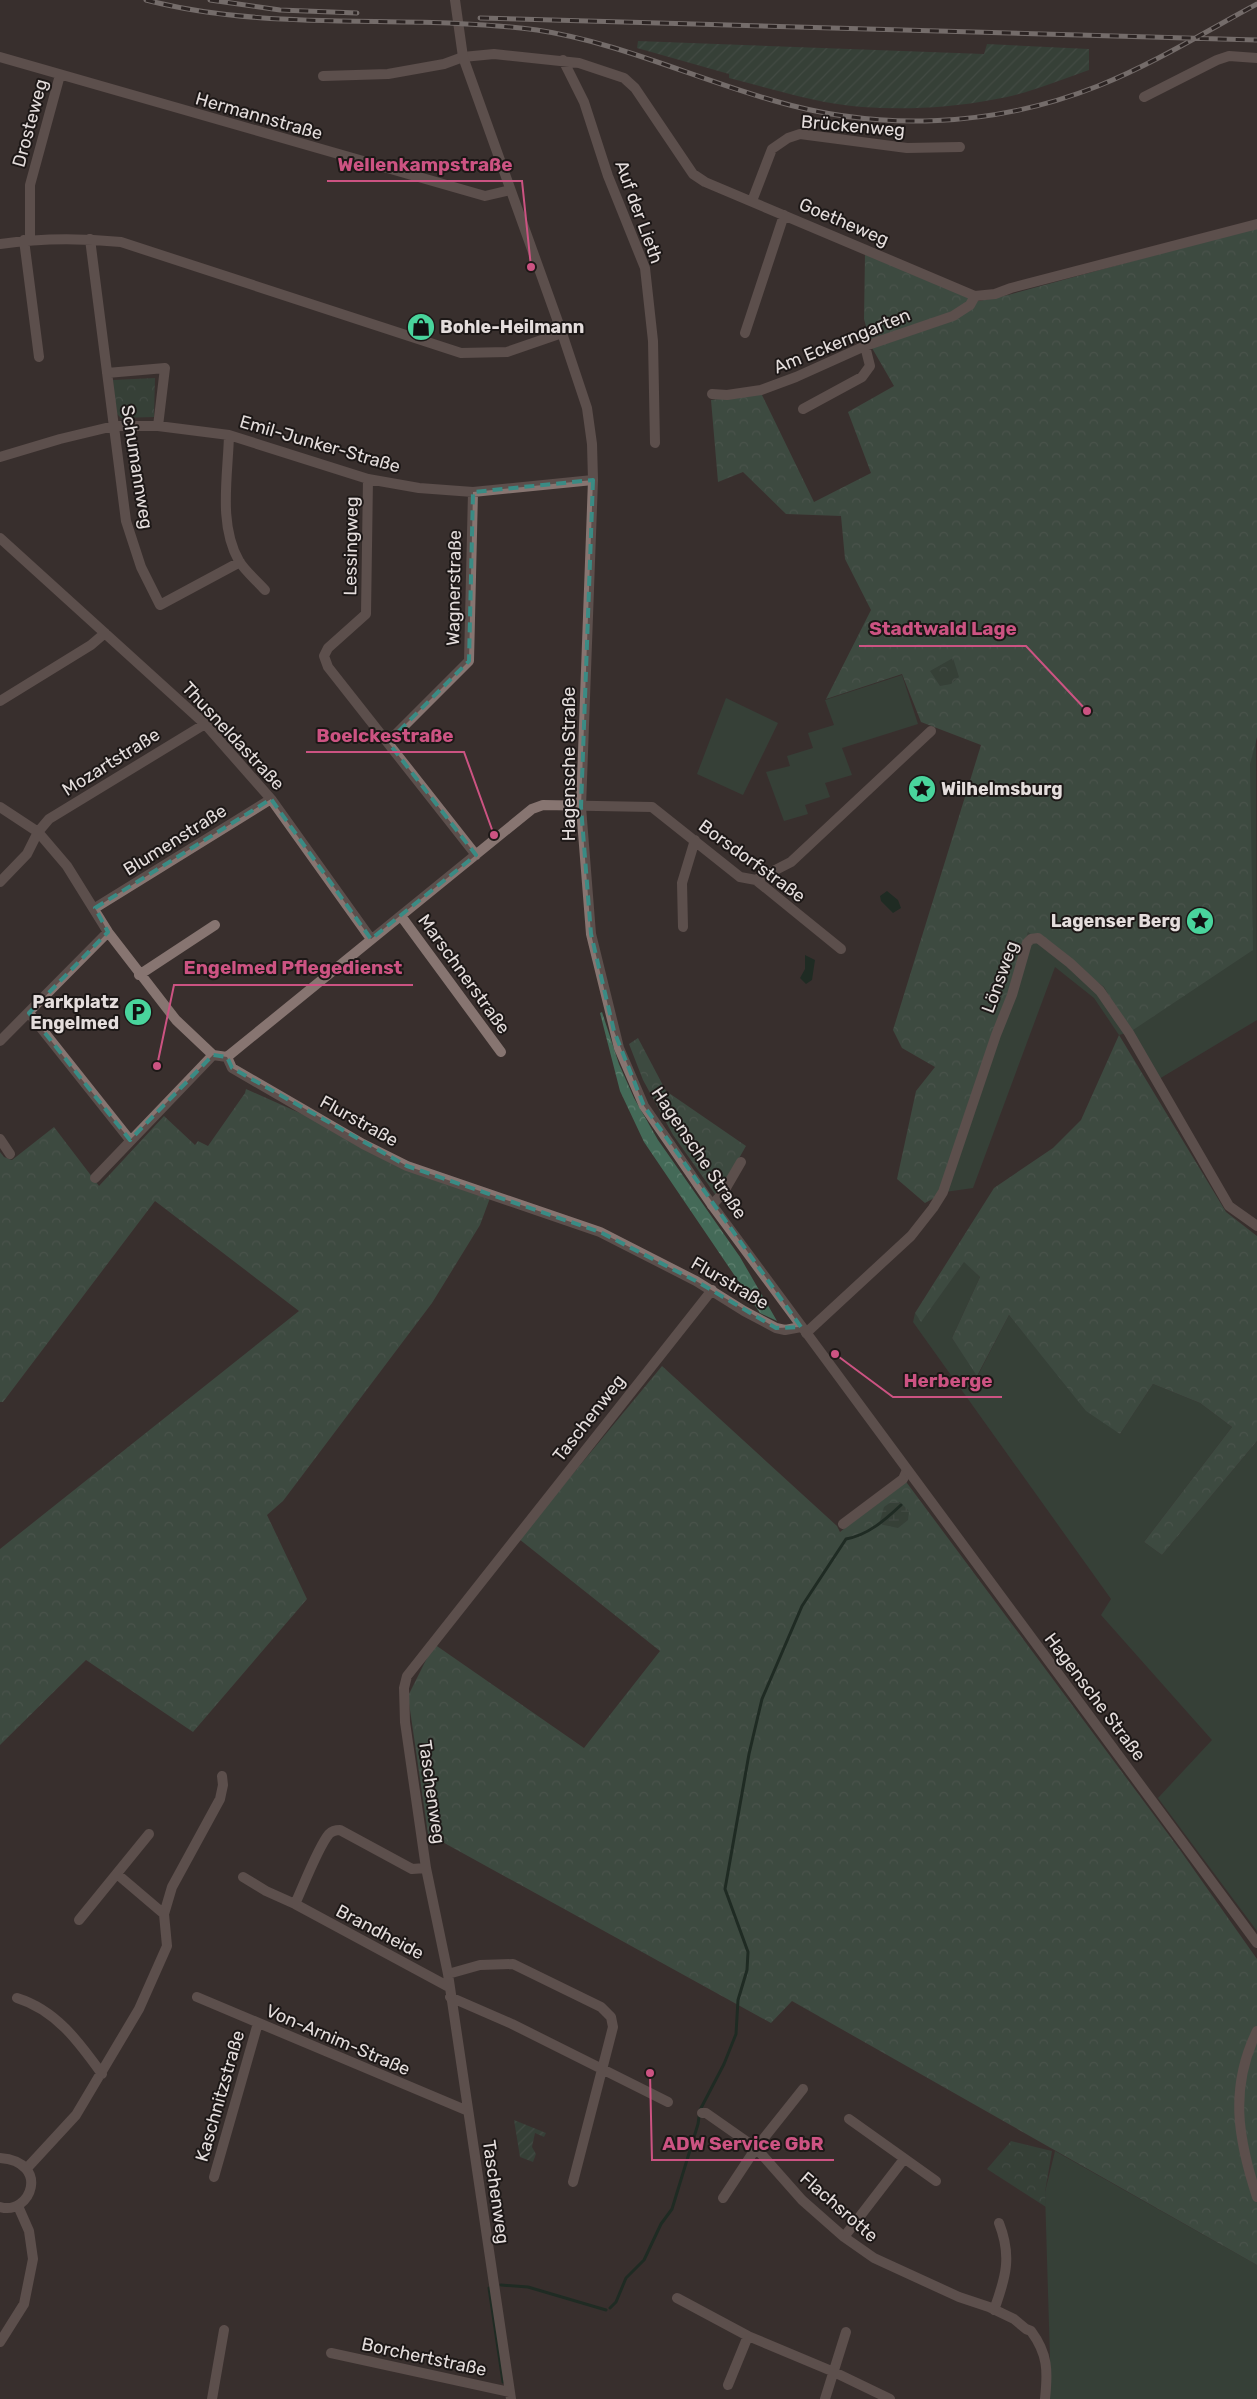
<svg xmlns="http://www.w3.org/2000/svg" width="1257" height="2399" viewBox="0 0 1257 2399" font-family="Rubik,sans-serif">
<style>
.grass{fill:#335444}
.forest{fill:url(#forest-crowns)}
.wetland{fill:url(#wetland-marsh)}
.park{fill:url(#park-crowns)}
.garden{fill:url(#garden-furrows)}
.water{fill:#002618}
.lines{fill:none;stroke-linecap:round;stroke-linejoin:round}
.stream{stroke:#002618;stroke-width:3}
.minor{stroke:#877571;stroke-width:10}
.tertiary{stroke:#877571;stroke-width:10}
.rail-casing{stroke:#bcb5b3;stroke-width:5}
.rail{stroke:#1d1817;stroke-width:3;stroke-dasharray:9;stroke-linecap:butt}
.marked{fill:none;stroke:#3a8b84;stroke-width:4;stroke-dasharray:10 6;stroke-linejoin:round}
.labels{text-anchor:middle;stroke-width:4;stroke-linejoin:round;paint-order:stroke}
.street-label{font-size:18px;fill:#e4dddc;stroke:#1d1817}
.poi-label{font-size:18px;font-weight:bold;fill:#e4dddc;stroke:#1d1817;text-anchor:start}
.leader{fill:none;stroke:#cc5382;stroke-width:2}
.callout-dot{fill:#cc5382;stroke:#1d1817;stroke-width:2}
.callout-label{font-size:19px;text-anchor:middle;font-weight:bold;fill:#cc5382;stroke:#1d1817;stroke-width:4;stroke-linejoin:round;paint-order:stroke}
</style>
<defs>
<pattern id="forest-crowns" width="20" height="18" patternUnits="userSpaceOnUse" patternTransform="scale(1.25)"><rect width="20" height="18" fill="#446a58"/><path d="M2 6a3 3 0 1 1 6 0M12 15a3 3 0 1 1 6 0" fill="none" stroke="#5f7f6f"/></pattern>
<pattern id="wetland-marsh" width="20" height="14" patternUnits="userSpaceOnUse" patternTransform="scale(1.25)"><rect width="20" height="14" fill="#335444"/><path d="M1 5h8M5 5V1M11 12h8M15 12V8" fill="none" stroke="#506c5e"/></pattern>
<pattern id="park-crowns" width="20" height="18" patternUnits="userSpaceOnUse" patternTransform="scale(1.25)"><rect width="20" height="18" fill="#335444"/><path d="M2 6a3 3 0 1 1 6 0M12 15a3 3 0 1 1 6 0" fill="none" stroke="#506c5e"/></pattern>
<pattern id="garden-furrows" width="10" height="10" patternUnits="userSpaceOnUse" patternTransform="scale(1.25)"><rect width="10" height="10" fill="#335444"/><path d="M-1 1l2-2M0 10L10 0M9 11l2-2" fill="none" stroke="#506c5e"/></pattern>
</defs>
<rect width="100%" height="100%" fill="#392f2d"/>
<path class="grass" d="M 902,675 L 918,724 L 842,748 L 852,775 L 825,783 L 830,797 L 805,805 L 808,814 L 784,821 L 766,772 L 790,766 L 787,756 L 813,748 L 808,733 L 834,725 L 825,700 Z
M 726,698 L 778,723 L 743,795 L 697,774 Z
M 1256,737 L 1257,1020 L 1159,1079 L 1130,1032 L 1119,1035 L 1094,998 L 1055,967 L 973,1188 L 945,1192 L 1028,931 L 1104,987 L 1130,1032 L 1250,765 Z
M 964,1261 L 980,1277 L 952,1338 L 978,1375 L 1009,1315 L 1040,1353 L 1120,1434 L 1153,1384 L 1200,1403 L 1232,1427 L 1144,1542 L 1162,1555 L 1257,1441 L 1257,1931 L 1158,1798 L 1212,1740 L 1101,1615 L 1111,1599 L 913,1322 L 915,1313 L 921,1321 Z
M 1055,2151 L 1257,2265 L 1257,2399 L 1048,2399 L 1050,2359 L 1045,2192 Z"/>
<path class="forest" d="M 1257,227 L 1257,737 L 1250,765 L 1253,950 L 1130,1032 L 1104,987 L 1028,932 L 945,1192 L 925,1203 L 897,1179 L 916,1091 L 935,1067 L 902,1048 L 893,1030 L 981,745 L 921,722 L 902,674 L 826,699 L 871,610 L 845,559 L 841,516 L 786,514 L 743,472 L 718,482 L 711,400 L 761,393 L 814,502 L 871,473 L 848,412 L 894,386 L 872,348 L 864,319 L 865,253 L 979,301 L 1008,295 Z
M 602,1012 L 619,1064 L 634,1098 L 658,1140 L 740,1257 L 777,1321 L 760,1313 L 644,1142 L 620,1091 L 600,1013 Z
M 1119,1035 L 1226,1212 L 1257,1236 L 1257,1441 L 1162,1555 L 1144,1542 L 1232,1427 L 1200,1403 L 1153,1384 L 1120,1434 L 1086,1411 L 1009,1315 L 977,1376 L 952,1338 L 980,1277 L 964,1262 L 921,1322 L 915,1313 L 994,1188 L 1053,1148 L 1081,1120 Z
M 638,1038 L 666,1091 L 746,1146 L 717,1197 L 673,1135 L 643,1080 L 629,1044 Z
M 246,1089 L 490,1198 L 480,1225 L 432,1303 L 283,1501 L 267,1515 L 307,1599 L 193,1732 L 86,1660 L 0,1745 L 0,1549 L 299,1311 L 155,1201 L 3,1402 L 0,1402 L 0,1152 L 4,1157 L 12,1160 L 54,1127 L 99,1186 L 164,1116 L 195,1145 L 198,1141 L 208,1146 L 245,1093 Z
M 662,1366 L 837,1526 L 840,1532 L 904,1479 L 1180,1850 L 1257,1959 L 1257,2265 L 792,2001 L 771,2023 L 428,1834 L 408,1696 L 434,1644 L 584,1748 L 660,1651 L 519,1539 Z"/>
<path class="wetland" d="M 891,1502 L 900,1502 L 909,1511 L 908,1520 L 898,1528 L 879,1524 L 884,1507 Z"/>
<path class="park" d="M 155,378 L 154,417 L 121,418 L 115,412 L 113,380 Z
M 953,658 L 959,677 L 951,684 L 940,686 L 930,671 Z
M 1011,2141 L 1052,2151 L 1045,2192 L 1046,2207 L 987,2169 Z"/>
<path class="garden" d="M 638,41 L 984,54 L 987,44 L 1089,49 L 1089,70 C 1057,81 1025,95 991,100 C 949,108 905,110 862,107 C 818,104 772,89 729,78 L 729,74 L 637,48 Z
M 514,2120 L 546,2133 L 544,2137 L 535,2133 L 532,2147 L 536,2154 L 533,2162 L 520,2157 Z"/>
<path class="water" d="M 887,891 L 898,900 L 901,908 L 893,913 L 881,901 L 880,896 Z
M 805,955 L 815,960 L 812,980 L 806,984 L 800,978 L 805,969 Z"/>
<g class="lines">
<path class="stream" d="M 501,2285 L 528,2287 L 606,2310
M 489,2288 L 503,2382
M 610,2308 L 616,2302 L 626,2278 L 644,2260 L 661,2224 L 672,2209 L 698,2124 L 700,2110 L 724,2064 L 736,2034 L 738,2000 L 747,1970 L 748,1952 L 725,1889 L 749,1754 L 762,1699 L 802,1606 L 846,1539 C 868,1535 885,1520 901,1505"/>
<path class="minor" d="M 0,57 L 485,196 L 510,190
M 563,60 L 584,102 L 608,176 L 645,268 L 653,341 L 655,443
M 323,76 L 388,74 L 444,64 L 463,57 L 494,54 L 579,63 L 624,78 L 635,88 L 693,174 L 705,182 L 975,296 L 995,294 L 1011,288 L 1257,224
M 1144,97 L 1217,60 L 1229,56 L 1257,58
M 752,201 L 772,149 L 788,138 L 800,134 L 907,148 L 960,147
M 90,239 L 126,521 L 141,567 L 160,605 L 240,562
M 24,240 L 39,357
M 30,240 L 30,185 L 60,75
M 0,244 C 40,238 81,238 121,242 L 461,353 L 507,352 L 562,333
M 745,333 L 784,215
M 107,373 L 165,368 L 158,426
M 712,394 L 727,395 L 761,390 L 796,377 L 865,346 L 953,316 L 970,305 L 975,296
M 803,409 L 862,377 L 870,366 L 865,346
M 229,435 C 228,476 218,524 239,561 C 245,571 257,581 265,590
M 0,457 L 60,439 L 114,426 L 158,426 L 229,435 L 368,479 L 419,488 L 473,492 L 593,480
M 368,479 L 366,614 L 328,648 L 324,656 L 328,667 L 476,855
M 0,538 L 205,724 L 271,799 L 371,939
M 0,701 L 91,645 L 105,633
M 388,742 L 469,661 L 473,492
M 0,807 L 38,832 L 67,866 L 108,932 L 176,1020 L 213,1055 L 227,1057
M 756,880 L 791,862 L 931,731
M 0,882 L 27,854 L 38,832 L 49,819 L 205,724
M 95,908 L 271,799
M 401,916 L 501,1052
M 683,927 L 682,883 L 695,840
M 139,975 L 215,925
M 29,1013 L 130,1140
M 0,1041 L 108,932
M 227,1057 L 532,809 L 543,805 L 652,807 L 740,877 L 756,880 L 841,949
M 227,1057 L 232,1068 L 363,1144 L 407,1166 L 600,1232 L 696,1281 L 744,1311 L 776,1328 L 785,1330 L 801,1327
M 0,1139 L 10,1154
M 95,1178 L 213,1055
M 712,1205 L 723,1193 L 741,1162
M 806,1333 L 911,1236 L 933,1208 L 943,1192 L 996,1035 L 1012,995 L 1027,943 L 1031,939 L 1038,938 L 1070,963 L 1100,991 L 1129,1033 L 1229,1206 L 1257,1226
M 843,1524 L 903,1479 L 907,1470
M 117,1874 L 164,1914
M 243,1877 L 266,1891 L 295,1904 L 449,1987
M 295,1904 C 303,1887 318,1847 329,1834 C 332,1831 336,1830 340,1830 L 412,1869 L 426,1868
M 79,1920 L 149,1834
M 448,1974 L 480,1965 L 513,1964 L 601,2007 L 611,2017 L 613,2027 L 573,2182
M 197,1997 L 468,2111
M 450,1997 L 512,2024 L 668,2102
M 17,1998 C 56,2010 79,2042 102,2074
M 1257,2031 C 1229,2088 1238,2139 1257,2197
M 702,2113 L 706,2113 L 756,2148 L 802,2200 L 844,2237 L 874,2258 L 959,2297 L 989,2307 L 1014,2319 L 1026,2329 L 1031,2331 C 1048,2354 1048,2371 1045,2399
M 849,2119 L 936,2181
M 0,2158 C 51,2162 31,2216 0,2207
M 28,2167 L 76,2115 L 139,2009 L 167,1946 L 164,1914 L 172,1887 L 220,1799 L 223,1785 L 222,1776
M 214,2177 L 258,2023
M 723,2198 L 756,2148 L 803,2089
M 844,2237 L 904,2159
M 677,2298 L 748,2336 L 834,2372 L 890,2399
M 994,2310 C 1006,2277 1012,2256 999,2223
M 0,2342 L 24,2304 L 33,2259 L 29,2231 L 18,2206
M 331,2353 L 510,2392
M 728,2385 L 748,2336
M 212,2399 L 224,2330
M 511,2399 L 448,1974 L 426,1868 L 405,1722 L 404,1688 L 407,1676 L 712,1290
M 825,2399 L 846,2332"/>
<path class="tertiary" d="M 455,0 L 463,57 L 562,333 L 587,408 L 592,444 L 593,480 L 581,807 L 591,934 L 619,1048 L 644,1106 L 712,1205 L 1257,1943"/>
<defs>
<path id="rail" d="M 146,0 C 273,33 407,13 537,30 C 618,42 696,79 775,101 C 881,132 995,127 1098,86 C 1153,64 1205,32 1257,4
M 210,0 L 280,10 L 357,13
M 480,18 L 1257,40"/>
</defs>
<use href="#rail" class="rail-casing"/>
<use href="#rail" class="rail"/>
</g>
<path d="M0 0H1257V2399H0ZM 593,480 L 581,807 L 591,934 L 614,1031 L 644,1106 L 801,1327 L 776,1328 L 696,1281 L 600,1232 L 407,1166 L 232,1068 L 227,1057 L 213,1055 L 130,1140 L 29,1013 L 108,932 L 95,908 L 271,799 L 371,939 L 476,855 L 388,742 L 469,661 L 473,492 Z" fill="#392f2d" fill-opacity=".55" fill-rule="evenodd"/>
<path class="marked" d="M 593,480 L 581,807 L 591,934 L 614,1031 L 644,1106 L 801,1327 L 776,1328 L 696,1281 L 600,1232 L 407,1166 L 232,1068 L 227,1057 L 213,1055 L 130,1140 L 29,1013 L 108,932 L 95,908 L 271,799 L 371,939 L 476,855 L 388,742 L 469,661 L 473,492 Z"/>
<defs>
<symbol id="shop-disc" viewBox="-11 -11 22 22"><circle r="9.5" fill="#49d49c" stroke="#1d1817"/><path d="M-5-2.5h2.3a2.7 3.5 0 0 1 5.4 0H5L5.5 6h-11ZM-1.5-2.5h3a1.5 2.3 0 0 0-3 0Z" fill="#111"/></symbol>
<symbol id="sight-disc" viewBox="-11 -11 22 22"><circle r="9.5" fill="#49d49c" stroke="#1d1817"/><path d="M0-6L1.8-2.2L6-1.7L2.9 1.2L3.7 5.4L0 3.3L-3.7 5.4L-2.9 1.2L-6-1.7L-1.8-2.2Z" fill="#111"/></symbol>
<symbol id="parking-disc" viewBox="-11 -11 22 22"><circle r="9.5" fill="#49d49c" stroke="#1d1817"/><path d="M-3.5-5.5H1a3.5 3.5 0 0 1 0 7H-1V5.5H-3.5ZM-1-3.4V-.6H.8a1.4 1.4 0 0 0 0-2.8Z" fill="#111"/></symbol>
</defs>
<g fill-rule="evenodd">
<use href="#shop-disc" x="405" y="311" width="32" height="32"/>
<use href="#sight-disc" x="906" y="773" width="32" height="32"/>
<use href="#sight-disc" x="1184" y="905" width="32" height="32"/>
<use href="#parking-disc" x="122" y="996" width="32" height="32"/>
</g>
<g class="labels">
<g class="street-label">
<text transform="translate(259 116) rotate(16)" y="6">Hermannstraße</text>
<text transform="translate(30 123) rotate(-75)" y="6">Drosteweg</text>
<text transform="translate(853 126) rotate(5)" y="6">Brückenweg</text>
<text transform="translate(639 212) rotate(70)" y="6">Auf der Lieth</text>
<text transform="translate(844 222) rotate(23)" y="6">Goetheweg</text>
<text transform="translate(842 341) rotate(-22)" y="6">Am Eckerngarten</text>
<text transform="translate(320 444) rotate(16)" y="6">Emil-Junker-Straße</text>
<text transform="translate(137 467) rotate(81)" y="6">Schumannweg</text>
<text transform="translate(351 546) rotate(-89)" y="6">Lessingweg</text>
<text transform="translate(454 588) rotate(-89)" y="6">Wagnerstraße</text>
<text transform="translate(233 736) rotate(47)" y="6">Thusneldastraße</text>
<text transform="translate(111 762) rotate(-32)" y="6">Mozartstraße</text>
<text transform="translate(569 764) rotate(-90)" y="6">Hagensche Straße</text>
<text transform="translate(175 840) rotate(-32)" y="6">Blumenstraße</text>
<text transform="translate(752 861) rotate(36)" y="6">Borsdorfstraße</text>
<text transform="translate(464 974) rotate(54)" y="6">Marschnerstraße</text>
<text transform="translate(1000 977) rotate(-70)" y="6">Lönsweg</text>
<text transform="translate(359 1121) rotate(29)" y="6">Flurstraße</text>
<text transform="translate(699 1153) rotate(56)" y="6">Hagensche Straße</text>
<text transform="translate(730 1283) rotate(30)" y="6">Flurstraße</text>
<text transform="translate(589 1418) rotate(-52)" y="6">Taschenweg</text>
<text transform="translate(1095 1697) rotate(53)" y="6">Hagensche Straße</text>
<text transform="translate(432 1792) rotate(82)" y="6">Taschenweg</text>
<text transform="translate(380 1932) rotate(28)" y="6">Brandheide</text>
<text transform="translate(338 2040) rotate(23)" y="6">Von-Arnim-Straße</text>
<text transform="translate(220 2096) rotate(-74)" y="6">Kaschnitzstraße</text>
<text transform="translate(496 2192) rotate(82)" y="6">Taschenweg</text>
<text transform="translate(839 2207) rotate(41)" y="6">Flachsrotte</text>
<text transform="translate(424 2357) rotate(12)" y="6">Borchertstraße</text>
</g>
<g class="poi-label">
<text x="440" y="333">Bohle-Heilmann</text>
<text x="941" y="795">Wilhelmsburg</text>
<text x="1181" y="927" text-anchor="end">Lagenser Berg</text>
<text x="119" y="1008" text-anchor="end">Parkplatz<tspan x="119" dy="21">Engelmed</tspan></text>
</g>
</g>
<path class="leader" d="M531 267L522 181H327M1087 711L1026 646H859M494 835L464 752H306M157 1066L174 985H413M835 1354L893 1397H1002M650 2073L652 2160H834"/>
<g class="callout-dot">
<circle cx="531" cy="267" r="5"/>
<circle cx="1087" cy="711" r="5"/>
<circle cx="494" cy="835" r="5"/>
<circle cx="157" cy="1066" r="5"/>
<circle cx="835" cy="1354" r="5"/>
<circle cx="650" cy="2073" r="5"/>
</g>
<g class="callout-label">
<text x="425" y="171">Wellenkampstraße</text>
<text x="943" y="635">Stadtwald Lage</text>
<text x="385" y="742">Boelckestraße</text>
<text x="293" y="974">Engelmed Pflegedienst</text>
<text x="948" y="1387">Herberge</text>
<text x="743" y="2150">ADW Service GbR</text>
</g>
</svg>
